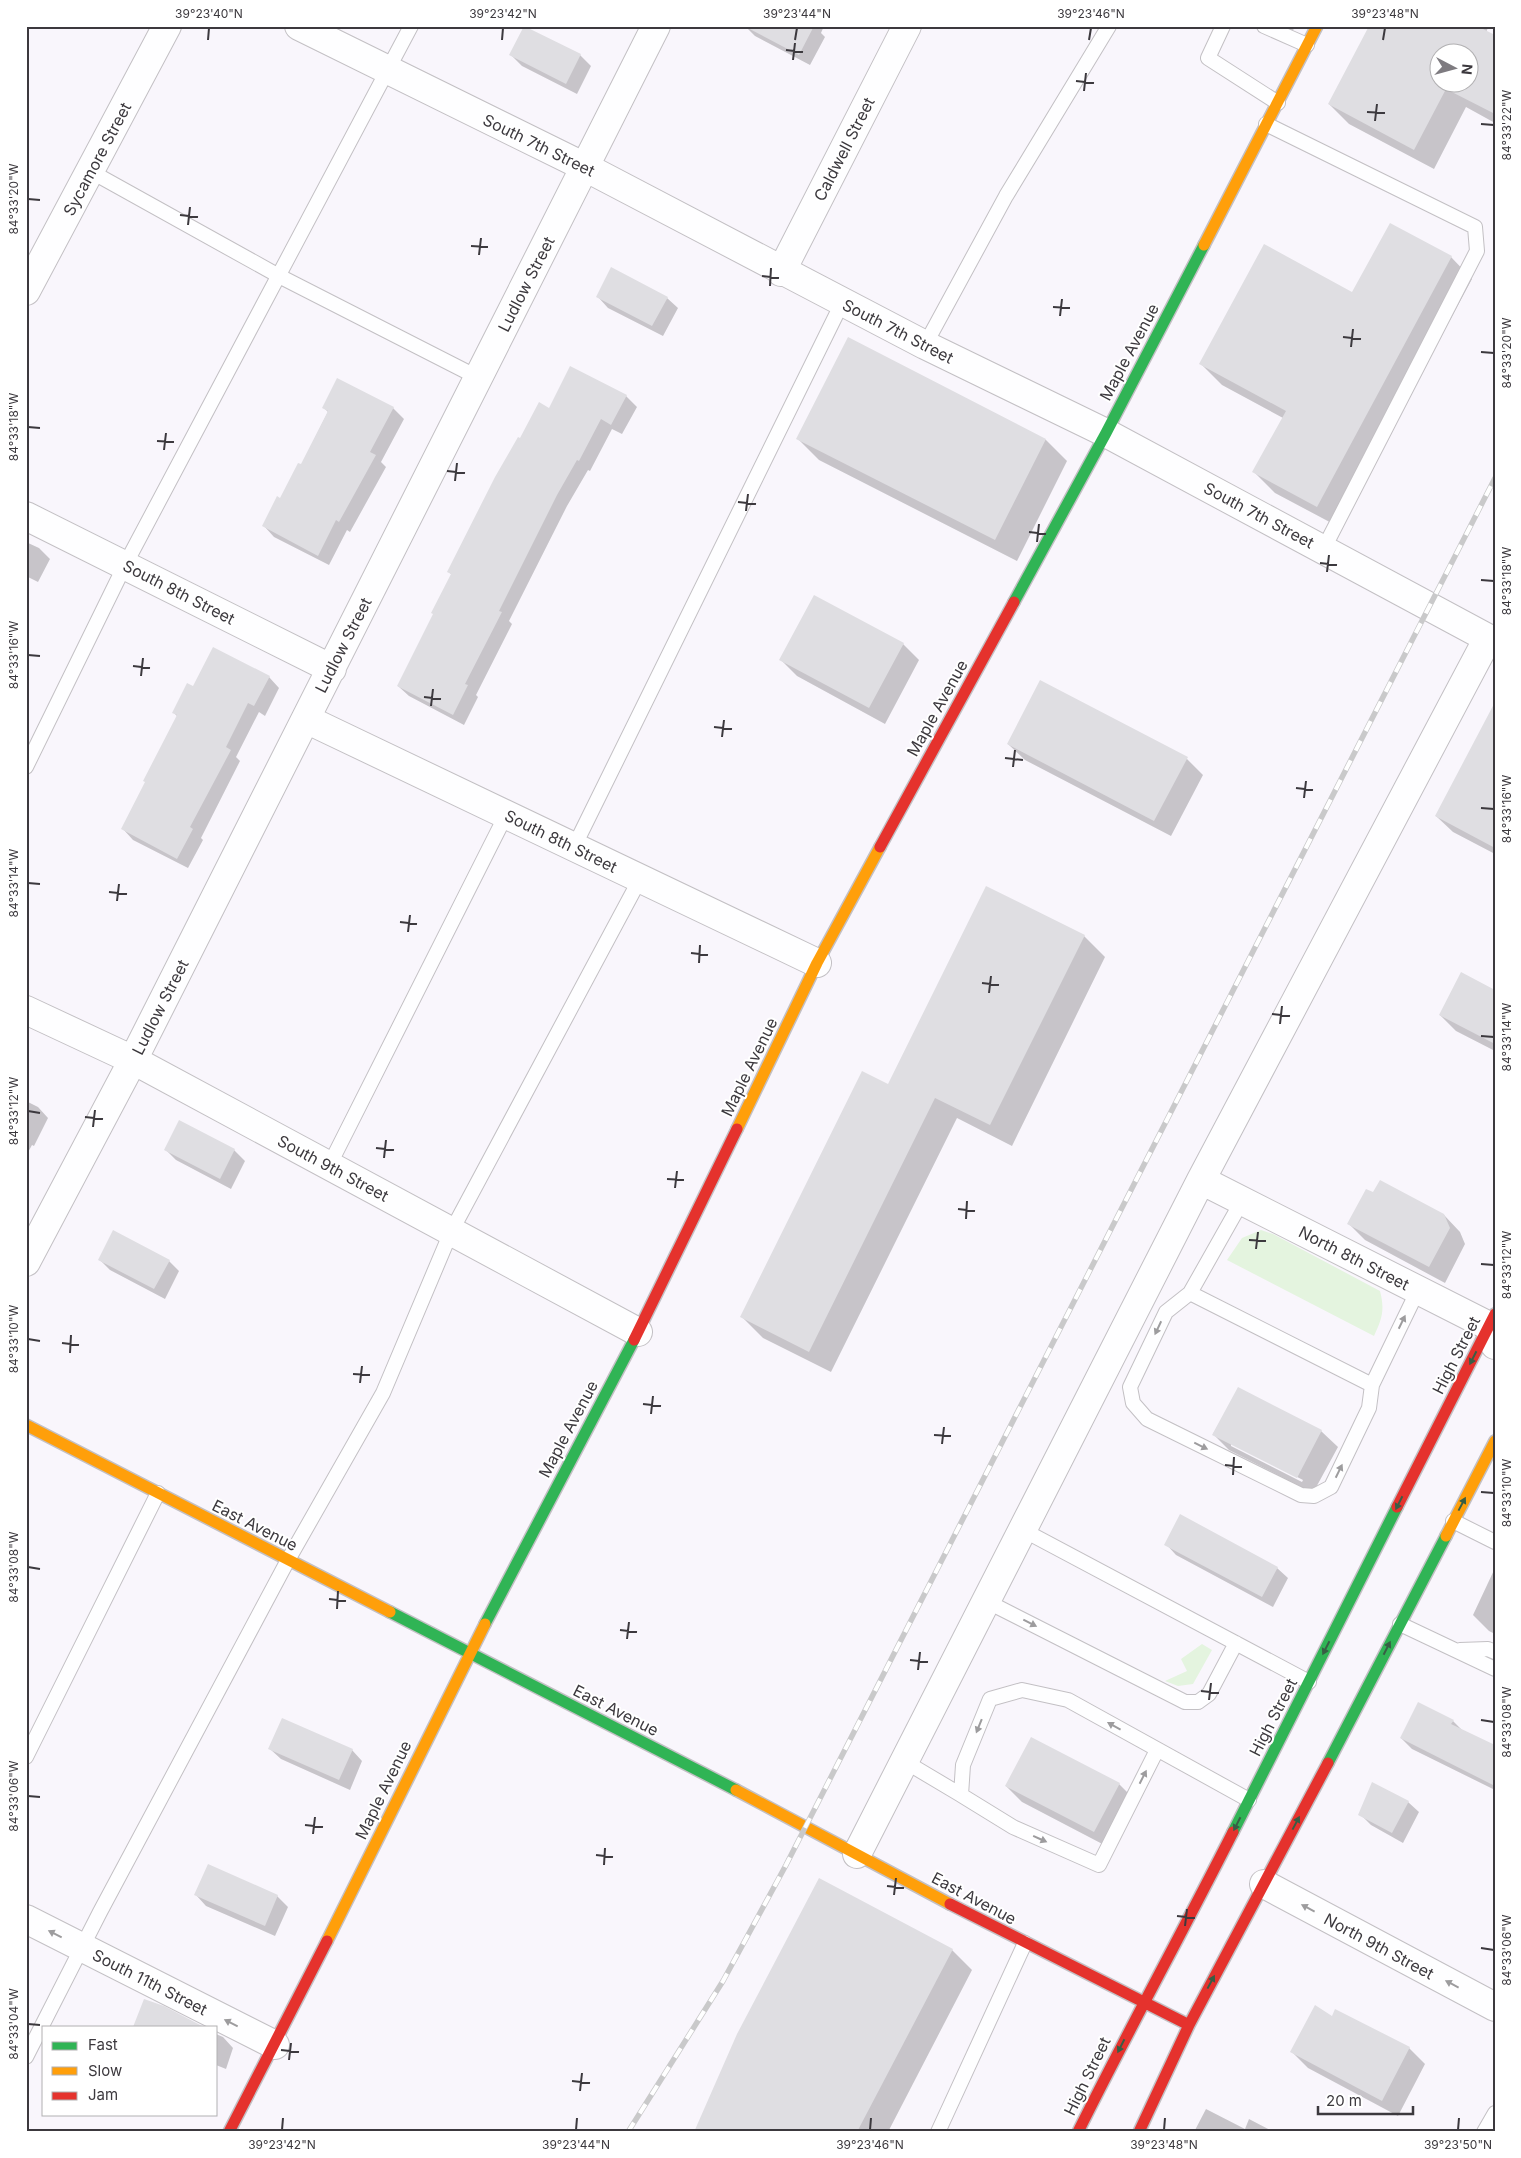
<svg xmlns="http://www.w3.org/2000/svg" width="1521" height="2158" viewBox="0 0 1521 2158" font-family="Inter,sans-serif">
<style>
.green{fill:#e4f4df}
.shadow{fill:#0003;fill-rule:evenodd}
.building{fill:#dfdee2;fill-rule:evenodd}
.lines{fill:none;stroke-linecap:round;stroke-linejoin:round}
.lane-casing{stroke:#c3c0c4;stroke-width:16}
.street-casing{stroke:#c3c0c4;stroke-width:30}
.fast-casing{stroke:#c3c0c4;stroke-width:14}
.slow-casing{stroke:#c3c0c4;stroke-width:14}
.jam-casing{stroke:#c3c0c4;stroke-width:14}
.lane{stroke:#fefeff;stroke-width:14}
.street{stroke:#fefeff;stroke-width:28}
.fast{stroke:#30b455;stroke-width:11}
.slow{stroke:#ff9f0a;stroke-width:11}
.jam{stroke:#e5322d;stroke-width:11}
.rail-casing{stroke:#c9c9ca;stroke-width:5.5}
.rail{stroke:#fff;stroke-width:4;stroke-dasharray:11;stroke-linecap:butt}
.oneway{fill:#9d9c9e}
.oneway2{fill:#385e45}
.ticks{fill:none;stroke:#3c393e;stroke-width:2}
.labels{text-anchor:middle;stroke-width:4;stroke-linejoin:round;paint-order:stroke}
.street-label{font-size:16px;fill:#3c393e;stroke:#fff}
.neatline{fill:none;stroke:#3c393e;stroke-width:2}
.ticks-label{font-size:12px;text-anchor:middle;fill:#3c393e}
</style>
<rect width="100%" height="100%" fill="#f9f6fc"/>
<path class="green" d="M 1261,1230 L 1273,1234 L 1380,1291 C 1385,1310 1382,1319 1374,1336 L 1227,1260 L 1242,1238 Z
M 1202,1644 L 1212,1650 L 1193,1684 L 1178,1686 L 1165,1681 L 1187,1671 L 1181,1659 Z"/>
<path class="shadow" d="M 745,26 L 824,26 L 821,33 L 825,37 L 810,65 L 755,36 Z
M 1275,26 L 1295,26 L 1291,35 Z
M 1371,26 L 1489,26 L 1486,32 L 1495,37 L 1495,123 L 1466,107 L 1434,169 L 1349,124 L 1329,104 ZM 1438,52 L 1468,52 L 1468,82 L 1438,82 Z
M 511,55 L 580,55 L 591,66 L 577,94 L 522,66 Z
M 1451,257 L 1472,279 L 1339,527 L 1275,493 L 1254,472 L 1283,418 L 1222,385 L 1201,364 L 1353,294 Z
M 598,297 L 667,298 L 678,308 L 663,336 L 608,308 Z
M 848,339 L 1046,440 L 1067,461 L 1017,561 L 819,460 L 798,439 Z
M 626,396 L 637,407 L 622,434 L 612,429 L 590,471 L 588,470 L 567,506 L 509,621 L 512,624 L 476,695 L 478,697 L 464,725 L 409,696 L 398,686 L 434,615 L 452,575 L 449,572 L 521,440 L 549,409 Z
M 324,408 L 393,408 L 404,419 L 381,462 L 386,467 L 350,532 L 347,530 L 329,565 L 274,537 L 264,526 L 301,466 L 328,412 Z
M 26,542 L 39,548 L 50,559 L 38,582 L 26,576 Z
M 903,644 L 919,660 L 885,724 L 797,676 L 781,660 Z
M 269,677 L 279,688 L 265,716 L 259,712 L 236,757 L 240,761 L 201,838 L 203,840 L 188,868 L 133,840 L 123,829 L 178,717 L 174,713 L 194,688 Z
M 1495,706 L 1495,854 L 1453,832 L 1436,816 Z
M 1008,744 L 1187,759 L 1203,775 L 1171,836 L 1025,760 Z
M 1084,936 L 1105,957 L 1012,1146 L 957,1118 L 831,1372 L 763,1338 L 742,1317 L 888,1086 Z
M 1495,991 L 1495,1051 L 1456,1031 L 1440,1015 Z
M 26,1101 L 38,1107 L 48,1118 L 34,1146 L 32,1145 L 26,1156 Z
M 180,1122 L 234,1150 L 245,1161 L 231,1189 L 176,1160 L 165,1149 Z
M 1444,1215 L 1460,1232 L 1465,1244 L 1445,1283 L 1365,1240 L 1349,1224 Z
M 100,1260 L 169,1261 L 179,1271 L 165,1299 L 110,1270 Z
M 1239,1389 L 1321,1431 L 1338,1447 L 1313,1493 L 1229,1450 L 1213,1434 ZM 1231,1443 L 1303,1480 L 1302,1482 L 1231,1446 Z
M 1166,1544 L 1277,1568 L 1288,1578 L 1273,1607 L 1176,1555 Z
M 1495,1568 L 1495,1634 L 1489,1631 L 1473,1615 Z
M 1453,1721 L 1464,1732 L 1495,1746 L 1495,1790 L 1412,1749 L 1401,1738 Z
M 270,1749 L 352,1750 L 362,1761 L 350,1790 L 281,1759 Z
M 1119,1784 L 1135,1800 L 1110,1848 L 1022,1802 L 1006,1786 Z
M 1408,1802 L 1419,1812 L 1403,1843 L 1371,1825 L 1360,1814 Z
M 196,1895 L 277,1896 L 288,1907 L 275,1936 L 206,1906 Z
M 952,1950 L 972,1970 L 888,2132 L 695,2132 Z
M 1333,2017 L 1409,2048 L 1425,2064 L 1398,2116 L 1308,2068 L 1292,2052 Z
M 216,2034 L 223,2037 L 233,2048 L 226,2069 L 216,2065 Z
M 1206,2109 L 1245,2129 L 1249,2119 L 1274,2132 L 1194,2132 Z"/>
<path class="building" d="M 524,26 L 581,54 L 566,84 L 509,55 Z
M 744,26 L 814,26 L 799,55 Z
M 1369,26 L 1477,26 L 1495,35 L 1495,114 L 1446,89 L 1414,150 L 1328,104 ZM 1438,52 L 1468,52 L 1468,82 L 1438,82 Z
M 1390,223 L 1452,256 L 1317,507 L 1252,472 L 1286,411 L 1199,364 L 1264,244 L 1352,292 Z
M 611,267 L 668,297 L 652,326 L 596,297 Z
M 848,337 L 1046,439 L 995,540 L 796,439 Z
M 570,366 L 627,395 L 611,425 L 601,419 L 579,461 L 577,460 L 557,495 L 499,611 L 502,612 L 465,684 L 468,685 L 453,715 L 397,686 L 433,614 L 431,613 L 451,574 L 447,572 L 495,477 L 518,437 L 520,438 L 539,402 L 549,408 Z
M 337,378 L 394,407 L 370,452 L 376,455 L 339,522 L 336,520 L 318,556 L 262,526 L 277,496 L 280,498 L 298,463 L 301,464 L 328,411 L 322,408 Z
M 814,595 L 904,643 L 869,708 L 779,660 Z
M 213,647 L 270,676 L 254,706 L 248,703 L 226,747 L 231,750 L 190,827 L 193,829 L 177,859 L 121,829 L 145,782 L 143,781 L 177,715 L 172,713 L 187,683 L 193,686 Z
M 1040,680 L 1188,757 L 1154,821 L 1007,744 Z
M 1495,702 L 1495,848 L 1435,816 Z
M 986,886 L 1085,935 L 990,1125 L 935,1098 L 809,1352 L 740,1317 L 862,1071 L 888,1084 Z
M 1461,972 L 1495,990 L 1495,1044 L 1439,1015 Z
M 179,1120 L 235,1149 L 220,1179 L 164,1150 Z
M 1380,1180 L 1444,1214 L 1450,1228 L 1429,1267 L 1347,1224 L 1366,1189 L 1373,1192 Z
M 113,1230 L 170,1260 L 154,1289 L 98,1260 Z
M 1238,1387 L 1322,1430 L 1297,1478 L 1212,1435 Z
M 1180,1514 L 1278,1567 L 1262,1597 L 1164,1545 Z
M 1418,1702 L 1454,1720 L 1451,1724 L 1495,1745 L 1495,1786 L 1400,1738 Z
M 282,1718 L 353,1749 L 339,1780 L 268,1749 Z
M 1031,1737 L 1120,1783 L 1094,1832 L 1005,1786 Z
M 1372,1782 L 1409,1801 L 1392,1833 L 1358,1815 Z
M 208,1864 L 278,1895 L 265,1926 L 194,1895 Z
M 819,1878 L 953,1949 L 857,2132 L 694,2132 L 737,2034 Z
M 144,1999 L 164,2006 L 204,2027 L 133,2027 Z
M 1315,2005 L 1332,2016 L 1335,2009 L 1410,2047 L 1382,2101 L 1290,2052 Z"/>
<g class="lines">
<defs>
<path id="lane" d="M 1223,26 L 1208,58 L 1278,103
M 1264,26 L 1307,45
M 1266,124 L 1475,227 L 1477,251 L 1323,550
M 90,171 L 279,276 L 479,378
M 925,345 L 1006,196 L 1109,26
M 26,767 L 125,565 L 411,26
M 574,847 L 842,303
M 329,1166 L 506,815
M 1242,1201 L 1190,1293 L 1372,1385
M 1190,1293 L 1166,1312 L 1130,1387 L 1133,1403 L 1147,1419 L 1301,1495 L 1314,1496 L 1331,1487 L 1369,1408 L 1372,1385 L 1418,1290
M 1453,1521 L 1495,1542
M 1023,1530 L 1309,1682
M 986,1601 L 1185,1702 L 1198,1702 L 1209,1694 L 1236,1643
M 1400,1624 L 1495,1669
M 1460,1650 L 1488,1649 L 1495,1652
M 1157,1750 L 1099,1865 L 1013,1827 L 961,1795 L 963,1765 L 990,1699 L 1022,1690 L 1068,1700 L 1249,1800
M 26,1757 L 158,1493
M 904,1761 L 961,1795
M 26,2057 L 100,1912 L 288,1560 L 383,1393 L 451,1232 L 640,879
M 938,2132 L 1025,1943
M 1484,2132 L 1495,2113"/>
<path id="street" d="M 299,26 L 585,167 L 925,345 L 1106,433 L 1495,642
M 781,272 L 907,26
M 26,291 L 167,26
M 26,516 L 332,669
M 306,719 L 817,963
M 26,1010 L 133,1060 L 638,1332
M 1201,1180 L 1489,1326 L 1495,1345
M 26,1262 L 133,1060 L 656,26
M 857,1854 L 1201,1180 L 1488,638
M 1264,1884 L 1495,2007
M 26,1919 L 275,2045"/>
<path id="fast" d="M 1014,602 L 1106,433 L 1204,245
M 390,1612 L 736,1790
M 485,1624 L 634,1340
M 1328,1763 L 1446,1536
M 1233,1832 L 1397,1507"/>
<path id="slow" d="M 1204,245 L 1317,26
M 737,1129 L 817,963 L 880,847
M 26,1425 L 390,1612
M 1446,1536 L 1495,1441
M 736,1790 L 950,1904
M 327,1941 L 485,1624"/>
<path id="jam" d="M 880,847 L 1014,602
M 634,1340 L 737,1129
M 1397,1507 L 1495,1314
M 950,1904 L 1189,2025
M 229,2132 L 327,1941
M 1078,2132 C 1128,2031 1182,1933 1233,1832
M 1139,2132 L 1189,2025 L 1328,1763"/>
</defs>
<use href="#lane" class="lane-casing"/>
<use href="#street" class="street-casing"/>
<use href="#fast" class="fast-casing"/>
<use href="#slow" class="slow-casing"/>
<use href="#jam" class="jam-casing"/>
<use href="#lane" class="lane"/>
<use href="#street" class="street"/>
<use href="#fast" class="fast"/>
<use href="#slow" class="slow"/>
<use href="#jam" class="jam"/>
<defs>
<path id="rail" d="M 628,2132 L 723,1981 L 786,1865 L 1495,478"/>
</defs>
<use href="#rail" class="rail-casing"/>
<use href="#rail" class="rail"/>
</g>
<defs><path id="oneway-solid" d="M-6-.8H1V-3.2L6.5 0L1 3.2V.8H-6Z" transform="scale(1.25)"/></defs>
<g class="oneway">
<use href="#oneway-solid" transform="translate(1402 1322) rotate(-64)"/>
<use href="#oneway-solid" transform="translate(1158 1328) rotate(115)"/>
<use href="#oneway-solid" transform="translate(1201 1446) rotate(26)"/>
<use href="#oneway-solid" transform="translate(1339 1471) rotate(-64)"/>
<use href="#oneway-solid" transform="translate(1030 1623) rotate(27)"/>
<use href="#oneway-solid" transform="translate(979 1726) rotate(112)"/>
<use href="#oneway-solid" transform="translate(1114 1726) rotate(-151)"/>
<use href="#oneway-solid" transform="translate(1143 1777) rotate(-63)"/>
<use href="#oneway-solid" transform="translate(1040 1839) rotate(24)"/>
<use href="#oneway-solid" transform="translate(1308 1908) rotate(-152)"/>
<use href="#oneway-solid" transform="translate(55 1934) rotate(-153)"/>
<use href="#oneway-solid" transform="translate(1452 1984) rotate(-152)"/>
<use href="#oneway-solid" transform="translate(231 2023) rotate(-153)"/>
</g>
<g class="oneway2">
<use href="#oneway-solid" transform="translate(1473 1358) rotate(117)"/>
<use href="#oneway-solid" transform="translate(1399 1503) rotate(117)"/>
<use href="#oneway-solid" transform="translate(1462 1504) rotate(-62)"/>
<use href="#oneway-solid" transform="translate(1326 1648) rotate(117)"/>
<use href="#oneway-solid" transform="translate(1387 1648) rotate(-63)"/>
<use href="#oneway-solid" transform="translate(1296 1823) rotate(-62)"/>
<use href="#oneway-solid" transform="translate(1237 1824) rotate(117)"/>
<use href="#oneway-solid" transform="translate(1211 1982) rotate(-62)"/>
<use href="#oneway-solid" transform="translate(1121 2046) rotate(117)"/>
</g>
<path class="ticks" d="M 208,40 L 209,28M 502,40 L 503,28M 795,40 L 797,28M 1089,40 L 1091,28M 1383,40 L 1385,28M 786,50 L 803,52M 793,60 L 795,43M 1076,81 L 1094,83M 1084,91 L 1086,73M 1367,112 L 1385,113M 1375,121 L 1377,104M 1481,124 L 1494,125M 28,199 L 40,200M 180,215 L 198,217M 188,225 L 190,207M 471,246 L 488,247M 479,255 L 481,238M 762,276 L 779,278M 770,286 L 771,268M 1053,307 L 1070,308M 1060,316 L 1062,299M 1343,337 L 1361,339M 1351,347 L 1353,329M 1481,352 L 1494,353M 28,427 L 40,428M 157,441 L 174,442M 164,450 L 166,433M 447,471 L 465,473M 455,481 L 457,463M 738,502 L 756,504M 746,511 L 748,494M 1029,532 L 1046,534M 1037,542 L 1039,524M 1320,563 L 1337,565M 1327,572 L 1329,555M 1481,580 L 1494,581M 28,655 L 40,656M 133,666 L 150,668M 141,676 L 143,658M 424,697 L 441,699M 431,706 L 433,689M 714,727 L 732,729M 722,737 L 724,720M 1005,758 L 1023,760M 1013,767 L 1015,750M 1296,788 L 1313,790M 1304,798 L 1306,781M 1481,808 L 1494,809M 28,883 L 40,884M 109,892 L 127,894M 117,901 L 119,884M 400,922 L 417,924M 408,932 L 410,915M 691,953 L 708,955M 699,963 L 700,945M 982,983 L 999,985M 989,993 L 991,976M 1272,1014 L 1290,1016M 1280,1024 L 1282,1006M 1481,1036 L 1494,1037M 28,1111 L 40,1113M 85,1117 L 103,1119M 93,1127 L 95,1110M 376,1148 L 394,1150M 384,1158 L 386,1140M 667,1179 L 684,1180M 675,1188 L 677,1171M 958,1209 L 975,1211M 966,1219 L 967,1201M 1249,1240 L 1266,1241M 1256,1249 L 1258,1232M 1481,1264 L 1494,1265M 28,1339 L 40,1341M 62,1343 L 79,1345M 70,1353 L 71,1335M 353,1374 L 370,1375M 360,1383 L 362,1366M 643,1404 L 661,1406M 651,1414 L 653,1396M 934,1435 L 951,1436M 942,1444 L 944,1427M 1225,1465 L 1242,1467M 1233,1475 L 1234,1457M 1481,1492 L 1494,1493M 28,1567 L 40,1569M 329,1599 L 346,1601M 337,1609 L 338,1591M 620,1630 L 637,1632M 627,1639 L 629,1622M 910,1660 L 928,1662M 918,1670 L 920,1652M 1201,1691 L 1219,1693M 1209,1700 L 1211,1683M 1481,1720 L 1494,1722M 28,1796 L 40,1797M 305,1825 L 323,1827M 313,1834 L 315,1817M 596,1855 L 613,1857M 604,1865 L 605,1848M 887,1886 L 904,1888M 894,1895 L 896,1878M 1177,1916 L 1195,1918M 1185,1926 L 1187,1909M 1481,1948 L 1494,1950M 28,2024 L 40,2025M 281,2050 L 299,2052M 289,2060 L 291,2043M 572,2081 L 590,2083M 580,2091 L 582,2073M 282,2130 L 283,2118M 576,2130 L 577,2118M 870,2130 L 871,2118M 1164,2130 L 1165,2118M 1458,2130 L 1459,2118"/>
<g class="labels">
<g class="street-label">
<text transform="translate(539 145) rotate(26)" y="6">South 7th Street</text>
<text transform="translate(844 149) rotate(-63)" y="6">Caldwell Street</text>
<text transform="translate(97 159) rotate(-62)" y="6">Sycamore Street</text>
<text transform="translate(526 284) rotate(-63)" y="6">Ludlow Street</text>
<text transform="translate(898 331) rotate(27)" y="6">South 7th Street</text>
<text transform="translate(1129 352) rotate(-62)" y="6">Maple Avenue</text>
<text transform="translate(1259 515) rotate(28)" y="6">South 7th Street</text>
<text transform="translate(179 592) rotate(27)" y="6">South 8th Street</text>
<text transform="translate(343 645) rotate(-63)" y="6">Ludlow Street</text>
<text transform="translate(937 708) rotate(-61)" y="6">Maple Avenue</text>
<text transform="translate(561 841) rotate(26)" y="6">South 8th Street</text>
<text transform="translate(160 1007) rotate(-63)" y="6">Ludlow Street</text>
<text transform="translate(749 1067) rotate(-64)" y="6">Maple Avenue</text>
<text transform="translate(333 1168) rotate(28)" y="6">South 9th Street</text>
<text transform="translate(1354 1258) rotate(27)" y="6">North 8th Street</text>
<text transform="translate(1456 1355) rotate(-63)" y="6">High Street</text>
<text transform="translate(568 1429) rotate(-62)" y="6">Maple Avenue</text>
<text transform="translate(255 1525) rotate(27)" y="6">East Avenue</text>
<text transform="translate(616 1710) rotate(27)" y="6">East Avenue</text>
<text transform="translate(1273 1717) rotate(-63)" y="6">High Street</text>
<text transform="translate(383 1790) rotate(-64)" y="6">Maple Avenue</text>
<text transform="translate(974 1898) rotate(28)" y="6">East Avenue</text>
<text transform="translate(1379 1946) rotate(28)" y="6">North 9th Street</text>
<text transform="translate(150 1982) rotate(27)" y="6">South 11th Street</text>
<text transform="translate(1087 2076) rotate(-64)" y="6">High Street</text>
</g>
</g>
<rect width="1521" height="2158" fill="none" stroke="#ffffff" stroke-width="55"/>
<rect x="42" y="2026" width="175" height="90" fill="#ffffff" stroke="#b1b0b2"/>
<rect x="52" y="2042" width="25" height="8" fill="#30b455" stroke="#b1b0b2"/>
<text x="88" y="2050" font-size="15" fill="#3c393e">Fast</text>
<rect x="52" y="2067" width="25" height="8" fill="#ff9f0a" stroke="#b1b0b2"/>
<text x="88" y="2076" font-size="15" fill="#3c393e">Slow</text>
<rect x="52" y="2092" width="25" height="8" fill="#e5322d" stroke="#b1b0b2"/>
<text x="88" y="2100" font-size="15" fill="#3c393e">Jam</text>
<g transform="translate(1454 68) rotate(96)"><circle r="24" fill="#ffffff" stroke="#b1b0b2"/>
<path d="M0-4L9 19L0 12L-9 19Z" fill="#7e7b80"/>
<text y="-8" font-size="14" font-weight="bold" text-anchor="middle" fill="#3c393e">N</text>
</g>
<path d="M1318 2106v8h95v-8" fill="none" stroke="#3c393e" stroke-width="2.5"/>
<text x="1326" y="2106" font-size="15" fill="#3c393e" stroke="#ffffff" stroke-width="4" paint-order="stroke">20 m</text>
<rect x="28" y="28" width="1466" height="2102" class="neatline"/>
<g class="ticks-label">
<text x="209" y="18">39°23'40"N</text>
<text x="503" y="18">39°23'42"N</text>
<text x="797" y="18">39°23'44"N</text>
<text x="1091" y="18">39°23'46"N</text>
<text x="1385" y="18">39°23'48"N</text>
<text transform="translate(1507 125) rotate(-90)" y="4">84°33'22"W</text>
<text transform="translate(14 199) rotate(-90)" y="4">84°33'20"W</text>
<text transform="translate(1507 353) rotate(-90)" y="4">84°33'20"W</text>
<text transform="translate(14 427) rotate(-90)" y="4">84°33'18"W</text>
<text transform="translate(1507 581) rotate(-90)" y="4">84°33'18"W</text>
<text transform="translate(14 655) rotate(-90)" y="4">84°33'16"W</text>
<text transform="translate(1507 809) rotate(-90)" y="4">84°33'16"W</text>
<text transform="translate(14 883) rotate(-90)" y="4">84°33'14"W</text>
<text transform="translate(1507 1037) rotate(-90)" y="4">84°33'14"W</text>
<text transform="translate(14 1111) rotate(-90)" y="4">84°33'12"W</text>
<text transform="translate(1507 1265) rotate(-90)" y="4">84°33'12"W</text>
<text transform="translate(14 1339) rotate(-90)" y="4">84°33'10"W</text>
<text transform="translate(1507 1493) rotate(-90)" y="4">84°33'10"W</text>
<text transform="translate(14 1567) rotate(-90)" y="4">84°33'08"W</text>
<text transform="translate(1507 1722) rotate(-90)" y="4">84°33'08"W</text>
<text transform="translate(14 1796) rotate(-90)" y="4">84°33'06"W</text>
<text transform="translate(1507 1950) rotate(-90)" y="4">84°33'06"W</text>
<text transform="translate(14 2024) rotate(-90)" y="4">84°33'04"W</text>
<text x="282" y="2149">39°23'42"N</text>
<text x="576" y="2149">39°23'44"N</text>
<text x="870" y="2149">39°23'46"N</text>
<text x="1164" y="2149">39°23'48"N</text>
<text x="1458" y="2149">39°23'50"N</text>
</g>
</svg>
